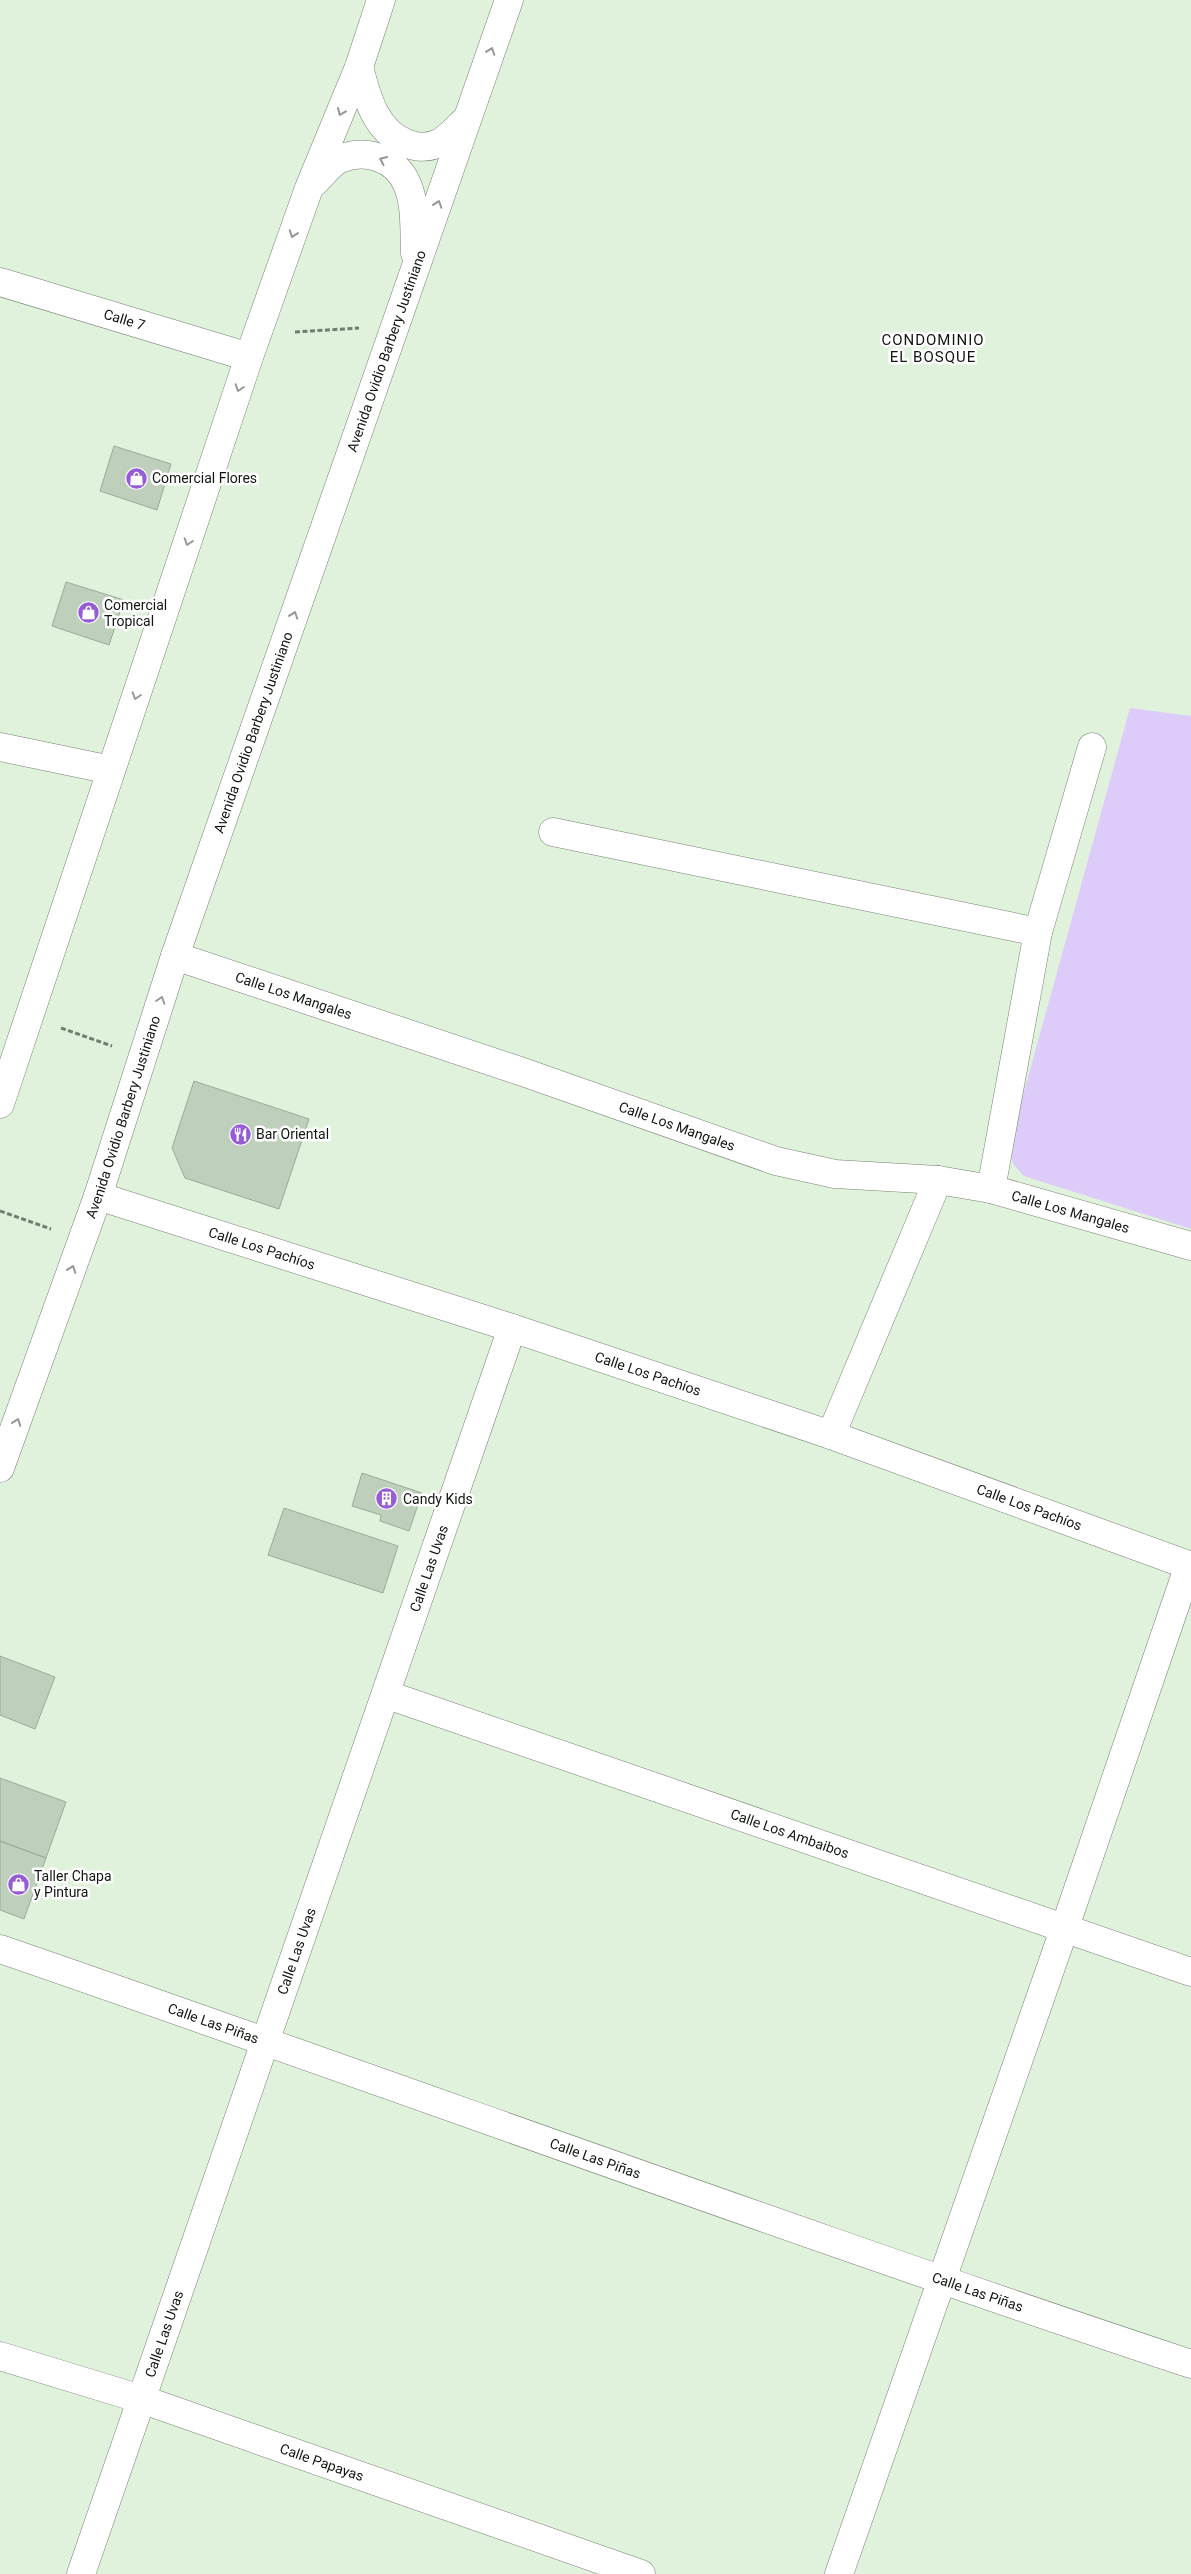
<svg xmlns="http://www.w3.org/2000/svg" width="1191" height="2574" viewBox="0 0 1191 2574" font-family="Roboto,sans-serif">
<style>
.green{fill:#ddcbfa}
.building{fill:#becfbb;stroke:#9cab98}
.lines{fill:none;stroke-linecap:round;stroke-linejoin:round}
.minor-casing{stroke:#748371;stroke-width:29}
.major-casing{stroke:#748371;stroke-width:29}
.path{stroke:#717d6f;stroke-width:3;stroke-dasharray:5 2.5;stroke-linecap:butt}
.minor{stroke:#fff;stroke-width:28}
.major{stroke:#fff;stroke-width:28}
.oneway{stroke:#949793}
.labels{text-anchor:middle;stroke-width:5;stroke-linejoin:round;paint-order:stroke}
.street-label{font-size:14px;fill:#111710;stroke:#fff}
.poi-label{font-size:14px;fill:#111710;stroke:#fff;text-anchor:start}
.neighbourhood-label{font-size:15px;letter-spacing:1px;fill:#111710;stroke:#fff}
</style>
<rect width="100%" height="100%" fill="#e0f1dc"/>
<path class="green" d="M 1130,708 L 1191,716 L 1191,1229 L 1024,1176 L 1014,1165 L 1008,1150 Z"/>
<path class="building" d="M 114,446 L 171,464 L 157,510 L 100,491 Z
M 66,582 L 124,600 L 109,645 L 52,626 Z
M 194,1081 L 309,1119 L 279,1209 L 185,1178 L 172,1148 Z
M 362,1473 L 422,1493 L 409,1531 L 380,1521 L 381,1515 L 352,1506 Z
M 284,1508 L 398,1546 L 383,1593 L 268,1555 Z
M 0,1656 L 55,1677 L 35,1729 L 0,1715 Z
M 0,1778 L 66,1802 L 46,1858 L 0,1841 Z
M 0,1841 L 46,1858 L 24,1919 L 0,1910 Z"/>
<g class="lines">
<defs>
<g id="minor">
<path id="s1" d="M 0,282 L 249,357"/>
<path d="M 0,747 L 111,770"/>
<path d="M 553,832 L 1038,932"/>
<path id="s2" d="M 175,956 L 520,1071 L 776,1161 L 835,1174 L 938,1180 L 991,1189 L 1191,1246"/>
<path d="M 991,1189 L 1038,932 L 1092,747"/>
<path id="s3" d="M 98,1196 L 512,1328 L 831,1435 L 1191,1566"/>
<path d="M 831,1435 L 938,1180"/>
<path id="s4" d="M 388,1695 L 1191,1972"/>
<path id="s5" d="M 0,1949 C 398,2086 792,2232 1191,2364"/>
<path id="s6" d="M 0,2356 L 141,2399 L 641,2574"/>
<path id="s7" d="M 81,2574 L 512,1328"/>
<path d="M 839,2574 L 1065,1927 L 1189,1565"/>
</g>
<g id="major">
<path d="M 359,67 C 367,97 375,132 408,144 C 419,148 430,148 441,142 C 450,136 459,126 467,119"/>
<path d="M 315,182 C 322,175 331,163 340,159 C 365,148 396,158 407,184 C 416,204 414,231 415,253"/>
<path d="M 0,1104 L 249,357 L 309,188 L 359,67 L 381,0"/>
<path id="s8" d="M 0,1468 L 98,1196 L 175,956 L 509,0"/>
</g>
</defs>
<use href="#minor" class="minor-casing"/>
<use href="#major" class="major-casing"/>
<path class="path" d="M 295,332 L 359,328
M 61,1028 L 112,1046
M 0,1211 L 51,1229"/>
<use href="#minor" class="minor"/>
<use href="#major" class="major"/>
</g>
<defs><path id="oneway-chevron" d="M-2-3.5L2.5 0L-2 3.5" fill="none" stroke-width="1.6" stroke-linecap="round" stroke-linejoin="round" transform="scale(1.25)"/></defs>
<g class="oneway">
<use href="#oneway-chevron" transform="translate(491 51) rotate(-71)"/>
<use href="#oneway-chevron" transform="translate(341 112) rotate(113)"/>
<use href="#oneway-chevron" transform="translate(383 160) rotate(-156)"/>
<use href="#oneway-chevron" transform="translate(438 204) rotate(-71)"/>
<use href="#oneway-chevron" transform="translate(293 234) rotate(110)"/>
<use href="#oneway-chevron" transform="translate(239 388) rotate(108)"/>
<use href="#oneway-chevron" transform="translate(188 542) rotate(108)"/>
<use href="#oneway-chevron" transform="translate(294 615) rotate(-71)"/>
<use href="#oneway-chevron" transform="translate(136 696) rotate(108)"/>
<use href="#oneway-chevron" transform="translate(161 1000) rotate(-72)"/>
<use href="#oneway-chevron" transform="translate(72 1269) rotate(-70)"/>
<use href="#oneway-chevron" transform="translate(17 1422) rotate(-70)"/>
</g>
<defs>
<symbol id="shop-disc" viewBox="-11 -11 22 22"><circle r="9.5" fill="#945dd5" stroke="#fff"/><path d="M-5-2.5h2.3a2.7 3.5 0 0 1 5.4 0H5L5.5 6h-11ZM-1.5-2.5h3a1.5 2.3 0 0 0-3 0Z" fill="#fff"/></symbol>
<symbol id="restaurant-disc" viewBox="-11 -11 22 22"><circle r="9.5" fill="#945dd5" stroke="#fff"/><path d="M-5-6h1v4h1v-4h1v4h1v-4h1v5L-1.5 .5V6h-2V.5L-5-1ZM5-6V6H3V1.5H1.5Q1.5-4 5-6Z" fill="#fff"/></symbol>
<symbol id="building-disc" viewBox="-11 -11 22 22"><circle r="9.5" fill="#945dd5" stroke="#fff"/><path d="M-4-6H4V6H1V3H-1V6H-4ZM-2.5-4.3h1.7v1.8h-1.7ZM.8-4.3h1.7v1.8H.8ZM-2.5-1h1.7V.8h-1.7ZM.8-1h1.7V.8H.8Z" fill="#fff"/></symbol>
</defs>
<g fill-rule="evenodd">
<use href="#shop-disc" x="124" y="466" width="25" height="25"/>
<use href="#shop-disc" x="76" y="600" width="25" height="25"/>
<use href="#restaurant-disc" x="228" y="1122" width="25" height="25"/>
<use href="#building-disc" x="374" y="1486" width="25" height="25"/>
<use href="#shop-disc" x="6" y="1872" width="25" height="25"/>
</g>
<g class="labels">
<g class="street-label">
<text dy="5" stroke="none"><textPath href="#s1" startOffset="130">Calle 7</textPath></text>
<text dy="5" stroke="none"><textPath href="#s8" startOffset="1182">Avenida Ovidio Barbery Justiniano</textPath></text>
<text dy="5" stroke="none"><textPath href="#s8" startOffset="778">Avenida Ovidio Barbery Justiniano</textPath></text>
<text dy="5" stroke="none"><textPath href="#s2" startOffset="125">Calle Los Mangales</textPath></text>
<text dy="5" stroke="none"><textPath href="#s8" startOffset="372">Avenida Ovidio Barbery Justiniano</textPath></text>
<text dy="5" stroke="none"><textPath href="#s2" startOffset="530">Calle Los Mangales</textPath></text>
<text dy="5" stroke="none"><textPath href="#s2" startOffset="935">Calle Los Mangales</textPath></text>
<text dy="5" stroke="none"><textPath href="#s3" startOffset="172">Calle Los Pachíos</textPath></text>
<text dy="5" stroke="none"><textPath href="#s3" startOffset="578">Calle Los Pachíos</textPath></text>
<text dy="5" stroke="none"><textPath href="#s3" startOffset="982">Calle Los Pachíos</textPath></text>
<text dy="5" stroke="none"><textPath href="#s7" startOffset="1064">Calle Las Uvas</textPath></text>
<text dy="5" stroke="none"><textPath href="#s4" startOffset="425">Calle Los Ambaibos</textPath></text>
<text dy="5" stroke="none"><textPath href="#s7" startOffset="659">Calle Las Uvas</textPath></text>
<text dy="5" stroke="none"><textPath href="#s5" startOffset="226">Calle Las Piñas</textPath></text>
<text dy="5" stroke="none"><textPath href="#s5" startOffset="631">Calle Las Piñas</textPath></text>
<text dy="5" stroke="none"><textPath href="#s5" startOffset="1036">Calle Las Piñas</textPath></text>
<text dy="5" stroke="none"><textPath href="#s7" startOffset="254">Calle Las Uvas</textPath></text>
<text dy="5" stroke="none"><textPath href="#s6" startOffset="339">Calle Papayas</textPath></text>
</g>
<g class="poi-label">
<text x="152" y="483">Comercial Flores</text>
<text x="104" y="610">Comercial<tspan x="104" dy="16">Tropical</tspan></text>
<text x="256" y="1139">Bar Oriental</text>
<text x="403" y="1504">Candy Kids</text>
<text x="34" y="1881">Taller Chapa<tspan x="34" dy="16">y Pintura</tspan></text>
</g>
<g class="neighbourhood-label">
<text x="933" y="345">CONDOMINIO<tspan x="933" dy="17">EL BOSQUE</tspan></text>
</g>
</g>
</svg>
